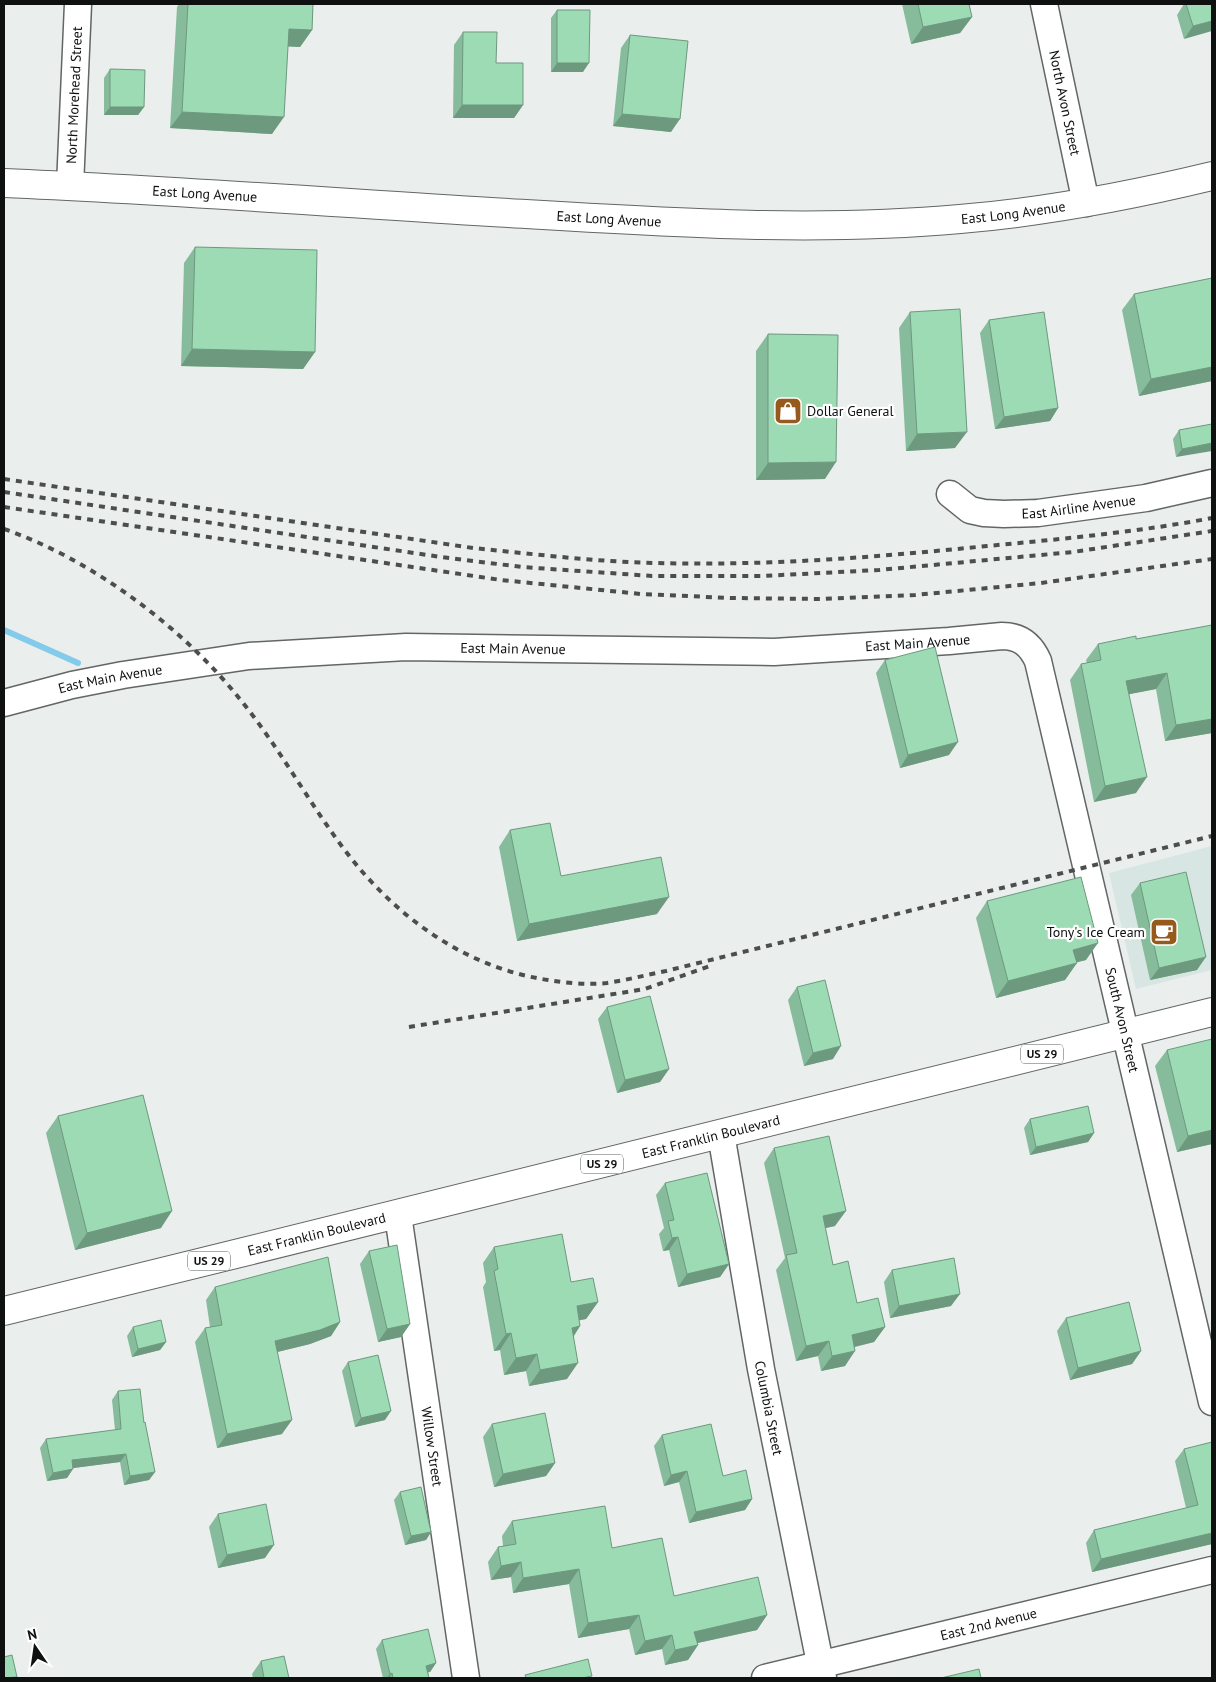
<svg xmlns="http://www.w3.org/2000/svg" width="1216" height="1682" viewBox="0 0 1216 1682" font-family="'PT Sans',sans-serif">
<style>
.built{fill:#d8e6e3}
.lines{fill:none;stroke-linecap:round;stroke-linejoin:round}
.stream{stroke:#84cbeb;stroke-width:6}
.minor-casing{stroke:#636666;stroke-width:29}
.major-casing{stroke:#636666;stroke-width:30}
.minor{stroke:#fff;stroke-width:26}
.major{stroke:#fff;stroke-width:28}
.rail{stroke:#4c4e4d;stroke-width:4;stroke-dasharray:6 6;stroke-linecap:butt}
.wall{fill:#86bc9b}
.shaded-wall{fill:#6d997e}
.building{fill:#9cdbb4;stroke:#6d997e}
.labels{text-anchor:middle;stroke-width:4.5;stroke-linejoin:round;paint-order:stroke}
.shield{fill:#fff;stroke:#575858;stroke-width:1}
.shield-label{font-size:12px;font-weight:bold;fill:#0f1010}
.street-label{font-size:14px;fill:#0f1010;stroke:#fff}
.poi-label{font-size:14px;fill:#0f1010;stroke:#fff;text-anchor:start}
</style>
<rect width="100%" height="100%" fill="#eaeeed"/>
<path class="built" d="M 1212,846 L 1212,970 L 1136,989 L 1109,873 Z"/>
<g class="lines">
<path class="stream" d="M 4,630 L 78,663"/>
<defs>
<g id="minor">
<path id="s1" d="M 1044,4 L 1086,203"/>
<path id="s2" d="M 70,186 L 78,4"/>
<path id="s3" d="M 950,494 L 970,510 L 984,513 L 1004,514 L 1038,513 L 1146,498 L 1212,483"/>
<path id="s4" d="M 4,703 L 72,685 L 123,675 L 249,656 L 406,647 L 774,652 L 949,641 L 1002,636 C 1020,636 1031,645 1038,661 L 1212,1402"/>
<path id="s5" d="M 721,1134 L 761,1369 L 823,1678"/>
<path id="s6" d="M 398,1215 L 466,1678"/>
<path id="s7" d="M 765,1678 L 1212,1570"/>
</g>
<g id="major">
<path id="s8" d="M 4,183 C 166,190 329,202 491,212 C 647,221 804,233 960,219 C 1045,212 1129,196 1212,176"/>
<path id="s9" d="M 4,1311 C 407,1212 810,1112 1212,1012"/>
</g>
</defs>
<use href="#minor" class="minor-casing"/>
<use href="#major" class="major-casing"/>
<use href="#minor" class="minor"/>
<use href="#major" class="major"/>
<path class="rail" d="M 4,479 L 473,548 C 534,554 597,562 658,563 C 768,566 878,557 987,546 C 1062,539 1138,532 1212,518
M 4,492 L 441,557 L 522,567 L 652,576 L 762,576 L 879,570 L 1073,552 L 1212,531
M 4,507 L 501,580 L 641,594 L 731,598 L 820,599 L 915,595 L 1041,583 L 1212,559
M 4,529 C 91,559 181,626 239,698 C 276,743 304,794 338,841 C 389,912 461,967 548,980 C 567,983 588,985 607,983 C 627,980 646,975 666,971 L 1212,836
M 409,1027 L 645,989 L 713,965"/>
</g>
<path class="wall" d="M 179,4 L 313,4 L 312,30 L 300,47 L 288,46 L 272,134 L 170,128 L 177,7 Z
M 902,4 L 969,4 L 972,17 L 960,33 L 911,44 Z
M 1184,4 L 1212,4 L 1184,39 L 1177,15 Z
M 557,10 L 583,72 L 551,72 L 551,18 Z
M 463,32 L 496,63 L 523,105 L 514,118 L 453,118 L 454,45 Z
M 630,35 L 671,132 L 613,126 L 621,48 Z
M 110,69 L 144,107 L 138,115 L 104,115 L 104,78 Z
M 195,247 L 315,352 L 303,369 L 181,366 L 184,263 Z
M 1212,278 L 1212,381 L 1139,396 L 1122,310 L 1134,294 Z
M 910,312 L 955,448 L 906,451 L 899,328 Z
M 989,320 L 1058,408 L 1050,421 L 995,429 L 980,333 Z
M 768,334 L 825,479 L 756,480 L 756,351 Z
M 1212,424 L 1176,457 L 1173,439 L 1179,430 Z
M 1212,625 L 1212,733 L 1165,741 L 1156,689 L 1129,694 L 1136,793 L 1094,802 L 1070,680 L 1081,664 L 1087,663 L 1086,660 L 1098,644 L 1136,639 Z
M 885,660 L 949,755 L 900,768 L 876,673 Z
M 510,830 L 561,876 L 657,914 L 517,941 L 499,847 Z
M 1140,883 L 1197,970 L 1150,980 L 1131,895 Z
M 987,901 L 1086,960 L 1077,962 L 1065,980 L 996,998 L 976,918 Z
M 797,987 L 833,1059 L 804,1066 L 788,1000 Z
M 607,1007 L 669,1069 L 660,1082 L 617,1093 L 598,1019 Z
M 1167,1050 L 1212,1144 L 1177,1152 L 1155,1066 Z
M 58,1116 L 161,1228 L 75,1250 L 46,1133 Z
M 1030,1119 L 1094,1133 L 1088,1142 L 1030,1155 L 1024,1128 Z
M 774,1148 L 835,1226 L 825,1228 L 833,1265 L 857,1303 L 885,1327 L 874,1342 L 855,1347 L 845,1366 L 821,1371 L 818,1356 L 796,1361 L 776,1270 L 785,1258 L 764,1163 Z
M 665,1183 L 729,1264 L 720,1277 L 678,1287 L 669,1250 L 663,1251 L 659,1234 L 664,1228 L 656,1195 Z
M 494,1247 L 571,1282 L 598,1302 L 586,1319 L 579,1320 L 580,1326 L 574,1336 L 567,1379 L 529,1386 L 526,1371 L 504,1375 L 500,1350 L 494,1351 L 483,1287 L 486,1282 L 483,1263 Z
M 369,1251 L 410,1324 L 401,1337 L 378,1342 L 360,1264 Z
M 892,1270 L 951,1306 L 890,1318 L 884,1282 Z
M 215,1287 L 340,1322 L 331,1336 L 310,1344 L 277,1352 L 282,1434 L 217,1448 L 195,1342 L 205,1328 L 210,1327 L 206,1300 Z
M 1066,1318 L 1141,1351 L 1132,1364 L 1070,1380 L 1057,1331 Z
M 133,1327 L 166,1342 L 160,1350 L 132,1357 L 127,1336 Z
M 348,1362 L 385,1420 L 355,1427 L 342,1371 Z
M 118,1391 L 144,1423 L 155,1472 L 149,1480 L 124,1485 L 120,1462 L 73,1468 L 67,1478 L 47,1481 L 40,1448 L 46,1439 L 115,1430 L 112,1400 Z
M 492,1424 L 555,1463 L 546,1476 L 494,1487 L 483,1437 Z
M 662,1435 L 752,1499 L 745,1510 L 689,1523 L 679,1482 L 664,1486 L 654,1446 Z
M 1184,1449 L 1212,1544 L 1092,1572 L 1086,1543 L 1094,1530 L 1186,1508 L 1175,1461 Z
M 400,1492 L 431,1532 L 426,1540 L 405,1545 L 394,1500 Z
M 218,1514 L 265,1558 L 218,1568 L 209,1527 Z
M 512,1521 L 612,1548 L 674,1596 L 767,1615 L 757,1630 L 697,1643 L 698,1645 L 688,1660 L 665,1665 L 662,1649 L 635,1655 L 629,1629 L 578,1638 L 569,1584 L 513,1593 L 511,1577 L 491,1580 L 488,1562 L 498,1547 L 503,1546 L 502,1536 Z
M 382,1640 L 436,1663 L 430,1672 L 428,1672 L 429,1678 L 383,1678 L 376,1649 Z
M 261,1661 L 289,1678 L 253,1678 L 252,1674 Z"/>
<path class="shaded-wall" d="M 972,17 L 960,33 L 911,44 L 923,27 Z
M 1212,21 L 1212,31 L 1184,39 L 1193,26 Z
M 289,29 L 312,30 L 300,47 L 277,46 Z
M 557,63 L 589,63 L 583,72 L 551,72 Z
M 462,105 L 523,105 L 514,118 L 453,118 Z
M 110,107 L 144,107 L 138,115 L 104,115 Z
M 182,112 L 284,117 L 272,134 L 170,128 Z
M 622,114 L 680,119 L 671,132 L 613,126 Z
M 192,349 L 315,352 L 303,369 L 181,366 Z
M 1212,367 L 1212,381 L 1139,396 L 1151,379 Z
M 1058,408 L 1050,421 L 995,429 L 1004,417 Z
M 967,432 L 955,448 L 906,451 L 917,434 Z
M 1212,443 L 1212,451 L 1176,457 L 1182,449 Z
M 836,462 L 825,479 L 756,480 L 768,463 Z
M 1167,673 L 1156,689 L 1115,697 L 1126,681 Z
M 1212,719 L 1212,733 L 1165,741 L 1176,725 Z
M 958,742 L 949,755 L 900,768 L 908,755 Z
M 1147,777 L 1136,793 L 1094,802 L 1105,786 Z
M 669,897 L 657,914 L 517,941 L 529,924 Z
M 1098,943 L 1086,960 L 1062,966 L 1073,950 Z
M 1206,957 L 1197,970 L 1150,980 L 1159,968 Z
M 1077,963 L 1065,980 L 996,998 L 1008,981 Z
M 841,1046 L 833,1059 L 804,1066 L 813,1053 Z
M 669,1069 L 660,1082 L 617,1093 L 625,1080 Z
M 1212,1130 L 1212,1144 L 1177,1152 L 1188,1136 Z
M 1094,1133 L 1088,1142 L 1030,1155 L 1036,1147 Z
M 172,1211 L 161,1228 L 75,1250 L 87,1233 Z
M 846,1211 L 835,1226 L 812,1231 L 823,1216 Z
M 678,1237 L 669,1250 L 663,1251 L 672,1238 Z
M 729,1264 L 720,1277 L 678,1287 L 687,1274 Z
M 960,1294 L 951,1306 L 890,1318 L 899,1306 Z
M 598,1302 L 586,1319 L 565,1323 L 577,1306 Z
M 340,1322 L 331,1336 L 310,1344 L 265,1355 L 275,1341 Z
M 410,1324 L 401,1337 L 378,1342 L 387,1329 Z
M 580,1326 L 569,1343 L 572,1328 Z
M 885,1327 L 874,1342 L 841,1350 L 852,1335 Z
M 511,1333 L 500,1350 L 494,1351 L 506,1334 Z
M 829,1341 L 818,1356 L 796,1361 L 806,1346 Z
M 166,1342 L 160,1350 L 132,1357 L 138,1349 Z
M 855,1351 L 845,1366 L 821,1371 L 832,1356 Z
M 1141,1351 L 1132,1364 L 1070,1380 L 1078,1368 Z
M 537,1354 L 526,1371 L 504,1375 L 516,1358 Z
M 578,1363 L 567,1379 L 529,1386 L 540,1370 Z
M 391,1411 L 385,1420 L 355,1427 L 361,1418 Z
M 292,1420 L 282,1434 L 217,1448 L 227,1434 Z
M 126,1454 L 120,1462 L 66,1469 L 72,1460 Z
M 555,1463 L 546,1476 L 494,1487 L 503,1474 Z
M 73,1469 L 67,1478 L 47,1481 L 53,1473 Z
M 687,1471 L 679,1482 L 664,1486 L 671,1475 Z
M 155,1472 L 149,1480 L 124,1485 L 130,1476 Z
M 752,1499 L 745,1510 L 689,1523 L 696,1512 Z
M 431,1532 L 426,1540 L 405,1545 L 411,1536 Z
M 1212,1533 L 1212,1544 L 1092,1572 L 1101,1559 Z
M 274,1545 L 265,1558 L 218,1568 L 227,1555 Z
M 521,1562 L 511,1577 L 491,1580 L 501,1566 Z
M 579,1569 L 569,1584 L 513,1593 L 523,1578 Z
M 639,1615 L 629,1629 L 578,1638 L 588,1623 Z
M 767,1615 L 757,1630 L 684,1646 L 694,1632 Z
M 672,1635 L 662,1649 L 635,1655 L 645,1641 Z
M 698,1645 L 688,1660 L 665,1665 L 675,1650 Z
M 436,1663 L 430,1672 L 420,1674 L 426,1666 Z
M 392,1673 L 389,1678 L 387,1678 L 390,1674 Z"/>
<path class="building" d="M 188,4 L 313,4 L 312,30 L 289,29 L 284,117 L 182,112 Z
M 918,4 L 969,4 L 972,17 L 923,27 Z
M 1186,4 L 1212,4 L 1212,21 L 1193,26 Z
M 557,10 L 590,10 L 589,63 L 557,63 Z
M 463,32 L 497,32 L 496,63 L 523,63 L 523,105 L 462,105 Z
M 630,35 L 688,41 L 680,119 L 622,114 Z
M 110,69 L 145,70 L 144,107 L 110,107 Z
M 195,247 L 317,250 L 315,352 L 192,349 Z
M 1212,278 L 1212,367 L 1151,379 L 1134,294 Z
M 960,309 L 967,432 L 917,434 L 910,312 Z
M 1044,312 L 1058,408 L 1004,417 L 989,320 Z
M 768,334 L 838,335 L 836,462 L 768,463 Z
M 1212,424 L 1212,443 L 1182,449 L 1179,430 Z
M 1212,625 L 1212,719 L 1176,725 L 1167,673 L 1126,681 L 1147,777 L 1105,786 L 1081,664 L 1101,660 L 1098,644 L 1136,636 L 1136,639 Z
M 935,647 L 958,742 L 908,755 L 885,660 Z
M 550,823 L 561,876 L 661,857 L 669,897 L 529,924 L 510,830 Z
M 1186,872 L 1206,957 L 1159,968 L 1140,883 Z
M 1081,877 L 1098,943 L 1073,950 L 1077,963 L 1008,981 L 987,901 Z
M 825,980 L 841,1046 L 813,1053 L 797,987 Z
M 650,996 L 669,1069 L 625,1080 L 607,1007 Z
M 1212,1039 L 1212,1130 L 1188,1136 L 1167,1050 Z
M 143,1095 L 172,1211 L 87,1233 L 58,1116 Z
M 1088,1106 L 1094,1133 L 1036,1147 L 1030,1119 Z
M 829,1136 L 846,1211 L 823,1216 L 833,1265 L 848,1261 L 857,1303 L 878,1298 L 885,1327 L 852,1335 L 855,1351 L 832,1356 L 829,1341 L 806,1346 L 786,1255 L 797,1253 L 774,1148 Z
M 707,1173 L 729,1264 L 687,1274 L 678,1237 L 672,1238 L 668,1221 L 674,1220 L 665,1183 Z
M 562,1234 L 571,1282 L 593,1278 L 598,1302 L 577,1306 L 580,1326 L 572,1328 L 578,1363 L 540,1370 L 537,1354 L 516,1358 L 511,1333 L 506,1334 L 494,1271 L 498,1269 L 494,1247 Z
M 397,1245 L 410,1324 L 387,1329 L 369,1251 Z
M 328,1257 L 340,1322 L 320,1330 L 275,1341 L 292,1420 L 227,1434 L 205,1328 L 222,1325 L 215,1287 Z
M 954,1258 L 960,1294 L 899,1306 L 892,1270 Z
M 1129,1302 L 1141,1351 L 1078,1368 L 1066,1318 Z
M 161,1320 L 166,1342 L 138,1349 L 133,1327 Z
M 378,1355 L 391,1411 L 361,1418 L 348,1362 Z
M 140,1389 L 144,1423 L 145,1422 L 155,1472 L 130,1476 L 126,1454 L 72,1460 L 73,1469 L 53,1473 L 46,1439 L 121,1429 L 118,1391 Z
M 545,1413 L 555,1463 L 503,1474 L 492,1424 Z
M 711,1424 L 723,1476 L 746,1470 L 752,1499 L 696,1512 L 687,1471 L 671,1475 L 662,1435 Z
M 1212,1442 L 1212,1533 L 1101,1559 L 1094,1530 L 1198,1505 L 1184,1449 Z
M 421,1487 L 431,1532 L 411,1536 L 400,1492 Z
M 266,1504 L 274,1545 L 227,1555 L 218,1514 Z
M 605,1506 L 612,1548 L 662,1538 L 674,1596 L 758,1577 L 767,1615 L 694,1632 L 698,1645 L 675,1650 L 672,1635 L 645,1641 L 639,1615 L 588,1623 L 579,1569 L 523,1578 L 521,1562 L 501,1566 L 498,1547 L 516,1544 L 512,1521 Z
M 428,1629 L 436,1663 L 426,1666 L 429,1678 L 393,1678 L 392,1673 L 390,1674 L 382,1640 Z
M 12,1655 L 17,1677 L 4,1678 L 4,1657 Z
M 284,1656 L 289,1678 L 264,1678 L 261,1661 Z
M 588,1659 L 592,1676 L 582,1678 L 526,1678 L 525,1675 Z
M 979,1669 L 981,1678 L 941,1678 Z"/>
<defs>
<symbol id="shop-square" viewBox="-11 -11 22 22"><rect x="-9" y="-9" width="18" height="18" rx="4" fill="#965a1c" stroke="#fff"/><path d="M-5-2.5h2.3a2.7 3.5 0 0 1 5.4 0H5L5.5 6h-11ZM-1.5-2.5h3a1.5 2.3 0 0 0-3 0Z" fill="#fff"/></symbol>
<symbol id="cafe-square" viewBox="-11 -11 22 22"><rect x="-9" y="-9" width="18" height="18" rx="4" fill="#965a1c" stroke="#fff"/><path d="M-5.5-4.5H6V0H3Q3 3.5 0 3.5H-2.5Q-5.5 3.5-5.5 0ZM3-3.2v2h1.7v-2ZM-6 4.5H4V6H-6Z" fill="#fff"/></symbol>
</defs>
<g fill-rule="evenodd">
<use href="#shop-square" x="772" y="395" width="32" height="32"/>
<use href="#cafe-square" x="1148" y="916" width="32" height="32"/>
</g>
<g class="labels">
<g class="shield">
<rect x="1021" y="1044.5" width="42" height="19" rx="4"/>
<rect x="581" y="1154.5" width="42" height="19" rx="4"/>
<rect x="188" y="1251.5" width="42" height="19" rx="4"/>
</g>
<g class="shield-label">
<text x="1042" y="1058">US 29</text>
<text x="602" y="1168">US 29</text>
<text x="209" y="1265">US 29</text>
</g>
<g class="street-label">
<text dy="5" stroke="none"><textPath href="#s2" startOffset="91">North Morehead Street</textPath></text>
<text dy="5" stroke="none"><textPath href="#s1" startOffset="101">North Avon Street</textPath></text>
<text dy="5" stroke="none"><textPath href="#s8" startOffset="201">East Long Avenue</textPath></text>
<text dy="5" stroke="none"><textPath href="#s8" startOffset="1011">East Long Avenue</textPath></text>
<text dy="5" stroke="none"><textPath href="#s8" startOffset="606">East Long Avenue</textPath></text>
<text dy="5" stroke="none"><textPath href="#s3" startOffset="135">East Airline Avenue</textPath></text>
<text dy="5" stroke="none"><textPath href="#s4" startOffset="919">East Main Avenue</textPath></text>
<text dy="5" stroke="none"><textPath href="#s4" startOffset="514">East Main Avenue</textPath></text>
<text dy="5" stroke="none"><textPath href="#s4" startOffset="109">East Main Avenue</textPath></text>
<text dy="5" stroke="none"><textPath href="#s4" startOffset="1419">South Avon Street</textPath></text>
<text dy="5" stroke="none"><textPath href="#s9" startOffset="728">East Franklin Boulevard</textPath></text>
<text dy="5" stroke="none"><textPath href="#s9" startOffset="322">East Franklin Boulevard</textPath></text>
<text dy="5" stroke="none"><textPath href="#s5" startOffset="278">Columbia Street</textPath></text>
<text dy="5" stroke="none"><textPath href="#s6" startOffset="234">Willow Street</textPath></text>
<text dy="5" stroke="none"><textPath href="#s7" startOffset="230">East 2nd Avenue</textPath></text>
</g>
<g class="poi-label">
<text x="807" y="416">Dollar General</text>
<text x="1145" y="937" text-anchor="end">Tony's Ice Cream</text>
</g>
</g>
<rect width="1216" height="1682" fill="none" stroke="#0f1010" stroke-width="10"/>
<g transform="translate(35 1647) rotate(347)" stroke="#ffffff" stroke-width="4" paint-order="stroke">
<path d="M0-4L9 19L0 12L-9 19Z" fill="#0f1010"/>
<text y="-8" font-size="14" font-weight="bold" text-anchor="middle" fill="#0f1010">N</text>
</g>
</svg>
